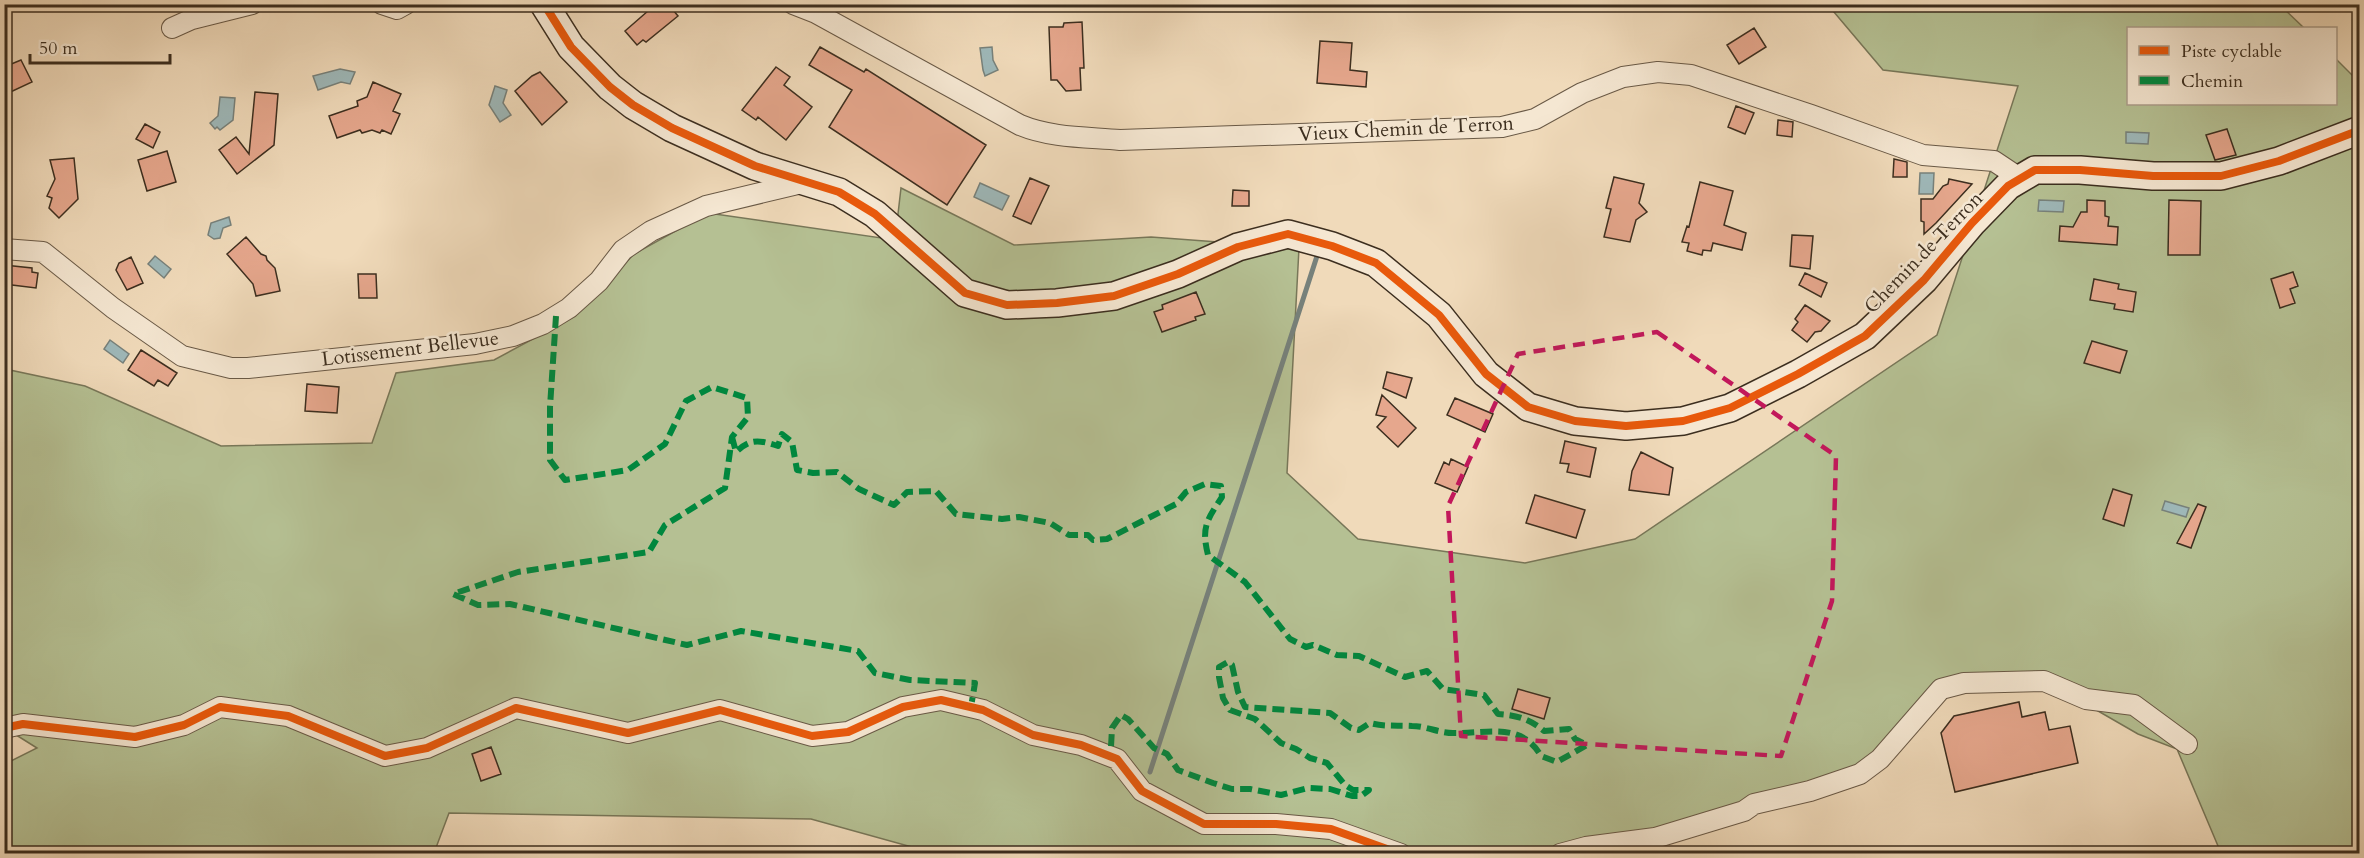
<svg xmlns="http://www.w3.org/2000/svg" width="2364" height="858" viewBox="0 0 2364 858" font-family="Cardo,serif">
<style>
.green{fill:#b5c093;stroke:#787759;stroke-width:1.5}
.water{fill:#9eb8b9;stroke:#77817b;stroke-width:1.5}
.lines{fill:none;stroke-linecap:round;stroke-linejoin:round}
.stream{stroke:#77817b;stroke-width:5}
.building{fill:#e6a78d;stroke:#3c2e1f;stroke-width:1.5}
.street-casing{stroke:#695946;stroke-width:22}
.secondary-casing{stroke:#3c2e1f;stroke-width:30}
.street{stroke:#f5e7d2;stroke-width:20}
.secondary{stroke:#f5e7d2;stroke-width:27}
.quiet{stroke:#00873e;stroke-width:6;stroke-dasharray:12 6;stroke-linecap:butt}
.cycleway-casing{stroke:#f5e7d2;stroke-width:11}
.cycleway{stroke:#e8590c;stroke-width:8}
.marked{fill:none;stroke:#c2185b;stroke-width:4.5;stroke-dasharray:12 8;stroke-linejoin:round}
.labels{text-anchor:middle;stroke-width:5;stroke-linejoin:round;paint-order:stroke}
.street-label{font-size:20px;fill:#3c2e1f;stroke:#f5e7d2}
</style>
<rect width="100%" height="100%" fill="#f0daba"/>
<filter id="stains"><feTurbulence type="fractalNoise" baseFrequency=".00333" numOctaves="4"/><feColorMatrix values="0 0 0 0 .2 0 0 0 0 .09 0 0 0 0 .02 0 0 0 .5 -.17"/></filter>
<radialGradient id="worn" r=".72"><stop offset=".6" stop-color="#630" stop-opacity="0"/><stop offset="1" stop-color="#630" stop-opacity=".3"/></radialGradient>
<path class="green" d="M 1828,5 L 2280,5 L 2304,28 L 2128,28 L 2128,104 L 2336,104 L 2336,59 L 2359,82 L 2359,853 L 2221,853 L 2177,749 L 2138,734 L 2079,700 L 2033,686 L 1944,694 L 1884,764 L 1769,806 L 1529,854 L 937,854 L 811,819 L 449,813 L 434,853 L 5,853 L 5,764 L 37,748 L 5,728 L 5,369 L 85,386 L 221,446 L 372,443 L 396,373 L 494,360 L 574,317 L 634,254 L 708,213 L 895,240 L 901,188 L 1014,245 L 1151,237 L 1299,248 L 1287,473 L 1358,539 L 1525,563 L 1635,539 L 1937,335 L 2018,86 L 1883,70 Z"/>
<path class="water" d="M 992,47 L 993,60 L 998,70 L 985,76 L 983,70 L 980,48 Z
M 340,69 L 355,72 L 350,84 L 341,82 L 318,90 L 313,76 Z
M 495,86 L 507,90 L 503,103 L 511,115 L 500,122 L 489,105 Z
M 220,97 L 235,98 L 233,120 L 220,130 L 217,127 L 215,129 L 210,123 L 218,116 Z
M 2126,132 L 2149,133 L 2148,144 L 2126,143 Z
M 1920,173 L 1934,173 L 1933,194 L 1919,194 Z
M 980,183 L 1009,196 L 1002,210 L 974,197 Z
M 2039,200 L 2064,201 L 2063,212 L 2038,211 Z
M 229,217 L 231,225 L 223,228 L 220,238 L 214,239 L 208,235 L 211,223 Z
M 155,256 L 171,269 L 164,278 L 148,264 Z
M 110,340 L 129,354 L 123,363 L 104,349 Z
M 2165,501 L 2189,508 L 2186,517 L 2162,510 Z"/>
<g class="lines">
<path class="stream" d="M 1150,772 L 1318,253"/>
</g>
<path class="building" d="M 656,4 L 668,4 L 678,16 L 646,42 L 643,40 L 637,45 L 625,31 Z
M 1082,22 L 1084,68 L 1080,68 L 1081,90 L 1066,91 L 1057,80 L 1051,80 L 1049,27 L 1063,27 L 1064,23 Z
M 1754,28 L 1766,47 L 1739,64 L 1727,45 Z
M 1320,41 L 1352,43 L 1350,70 L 1367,72 L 1366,87 L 1317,83 Z
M 820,47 L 864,72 L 866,69 L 986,145 L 947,205 L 829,127 L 852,90 L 809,65 Z
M 21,60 L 32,82 L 4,95 L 4,67 Z
M 776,67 L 790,77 L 784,85 L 812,107 L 786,140 L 758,117 L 756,120 L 742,110 Z
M 540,72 L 567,102 L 542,125 L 515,91 L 532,76 Z
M 373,82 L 401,94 L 393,111 L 400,114 L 391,134 L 382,130 L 380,133 L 372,130 L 362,133 L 360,130 L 337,138 L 329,116 L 358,106 L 357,101 L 367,97 Z
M 255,92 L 278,94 L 274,145 L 237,174 L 219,150 L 236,137 L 249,154 Z
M 1736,106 L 1754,113 L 1745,134 L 1728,127 Z
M 1778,120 L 1793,122 L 1792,137 L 1777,135 Z
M 145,124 L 160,132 L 153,148 L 136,139 Z
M 2227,129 L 2236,155 L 2215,160 L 2206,135 Z
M 167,151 L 176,182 L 147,191 L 138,160 Z
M 74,158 L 78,199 L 59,218 L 49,208 L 52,198 L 47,196 L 55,179 L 50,160 Z
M 1894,159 L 1907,162 L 1907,177 L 1893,177 Z
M 1614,177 L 1644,184 L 1639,203 L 1647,212 L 1636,220 L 1630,242 L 1604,237 L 1611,209 L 1606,208 Z
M 1030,178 L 1049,186 L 1031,224 L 1013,216 Z
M 1949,179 L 1972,184 L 1936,223 L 1924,234 L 1924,222 L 1921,221 L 1921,199 L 1933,199 L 1943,186 L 1948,184 Z
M 1700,182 L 1733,191 L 1724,225 L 1746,233 L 1742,250 L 1713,243 L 1711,251 L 1703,250 L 1702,255 L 1687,251 L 1689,243 L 1682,242 L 1687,226 L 1689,227 Z
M 1233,190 L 1249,191 L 1249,206 L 1232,206 Z
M 2087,200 L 2105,201 L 2105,216 L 2109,217 L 2108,226 L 2118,227 L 2117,245 L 2059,241 L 2060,226 L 2073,227 L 2081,212 L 2087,212 Z
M 2169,200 L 2201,201 L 2200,255 L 2168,255 Z
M 1792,235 L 1813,236 L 1810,269 L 1790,266 Z
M 246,237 L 261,254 L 266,256 L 267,260 L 275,268 L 280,291 L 256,296 L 253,284 L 227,254 Z
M 131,257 L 143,283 L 127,290 L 116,270 L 119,263 Z
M 4,265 L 32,268 L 32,272 L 38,273 L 36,288 L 4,284 Z
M 2293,272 L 2298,286 L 2290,289 L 2295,303 L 2280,308 L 2271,279 Z
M 1805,273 L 1827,283 L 1821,297 L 1799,285 Z
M 358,274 L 376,274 L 377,298 L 359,298 Z
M 2094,279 L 2119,284 L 2118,289 L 2136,292 L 2133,312 L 2114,309 L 2115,304 L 2090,300 Z
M 1196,292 L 1205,314 L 1195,317 L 1196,320 L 1162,332 L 1154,312 L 1163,309 L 1162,305 Z
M 1805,305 L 1830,321 L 1821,331 L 1815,332 L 1807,342 L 1792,330 L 1798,322 L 1795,319 Z
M 2092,341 L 2127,351 L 2120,373 L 2084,363 Z
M 141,350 L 177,373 L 168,386 L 158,380 L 154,386 L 128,370 Z
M 1387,372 L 1412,378 L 1406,398 L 1383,388 Z
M 307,384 L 339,387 L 337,413 L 305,411 Z
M 1382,395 L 1416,428 L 1398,447 L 1377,427 L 1386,417 L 1376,415 Z
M 1455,398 L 1493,414 L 1485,432 L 1447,415 Z
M 1565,441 L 1596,448 L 1590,477 L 1567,472 L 1569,464 L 1560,463 Z
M 1641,452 L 1673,468 L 1669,495 L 1629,490 L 1632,471 Z
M 1451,459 L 1468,467 L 1457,492 L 1435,483 L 1444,462 L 1449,465 Z
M 2113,489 L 2132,495 L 2124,526 L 2103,519 Z
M 1535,495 L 1585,510 L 1576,538 L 1526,523 Z
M 2198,504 L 2206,507 L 2191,548 L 2177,543 Z
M 1518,689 L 1550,698 L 1544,719 L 1512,709 Z
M 2019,702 L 2022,717 L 2045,712 L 2049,730 L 2070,726 L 2078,763 L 1955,792 L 1941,733 L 1954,716 Z
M 491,747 L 501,774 L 481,781 L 472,754 Z"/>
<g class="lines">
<defs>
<path id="street" d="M 382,4 L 397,9 L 406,4
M 793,4 L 816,13 L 1020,125 C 1051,138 1087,137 1120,140 L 1502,127 L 1535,119 L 1582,93 L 1623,77 L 1658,72 L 1691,75 L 1811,115 L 1923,155 L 1994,161 L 2021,179
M 172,28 L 192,19 L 252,4
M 4,249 L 43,252 L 113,308 L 182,356 L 231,368 L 248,368 L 475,344 L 513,336 L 543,324 L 569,308 L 599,281 L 623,250 L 651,231 L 706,206 L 806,182
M 4,728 L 23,724 L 135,737 L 184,725 L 220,707 L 288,716 L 385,756 L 427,748 L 516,708 L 628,733 L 720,710 L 812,736 L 848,732 L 903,707 L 941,700 L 983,710 L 1033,735 L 1081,745 L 1117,759 L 1142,791 L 1204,824 L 1276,824 L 1331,829 L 1401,854
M 1560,854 L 1586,847 L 1655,838 L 1744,811 L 1754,804 L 1810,791 L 1860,774 L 1880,759 L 1941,689 L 1964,683 L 2044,681 L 2086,699 L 2134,705 L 2187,744"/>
<path id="secondary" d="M 544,4 L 571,47 L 610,87 L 633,105 L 672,128 L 755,166 L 839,192 L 875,214 L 965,293 L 1007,305 L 1057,303 L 1114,296 L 1178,274 L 1238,247 L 1288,234 L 1332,246 L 1376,263 L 1439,315 L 1486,374 L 1528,407 L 1575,421 L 1626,426 L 1683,421 L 1730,408 L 1798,374 L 1865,336 L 1924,280 L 1972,223 L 2008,186 L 2035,170 L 2080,170 L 2153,176 L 2221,176 L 2279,161 L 2360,130"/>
</defs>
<use href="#street" class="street-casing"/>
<use href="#secondary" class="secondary-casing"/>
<use href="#street" class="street"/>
<use href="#secondary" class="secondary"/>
<path class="quiet" d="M 556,316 L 550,407 L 550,460 L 565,480 L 628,470 L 665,444 L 686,401 L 712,387 L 747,398 L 748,417 L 732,437 L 725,488 L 665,525 L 649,552 L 518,572 L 453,594 L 478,605 L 510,604 L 687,645 L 741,631 L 858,651 L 875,673 L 910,680 L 975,683 L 971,707
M 732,437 L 736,452 C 751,438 759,440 778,446 L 782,434 L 792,442 L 797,470 L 813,473 L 837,472 L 859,489 L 894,505 L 907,492 L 936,491 L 956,514 L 1002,519 L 1019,517 L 1050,523 L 1069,535 L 1088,535 L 1093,540 L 1107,539 L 1176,504 L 1186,492 L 1205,484 L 1221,486 L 1222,497 C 1207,520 1201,527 1208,555 L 1245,582 L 1290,639 L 1306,647 L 1313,645 L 1337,655 L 1359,656 L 1405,677 L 1427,671 L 1443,689 L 1484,695 L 1498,714 C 1516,715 1530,719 1544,731 L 1569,729 L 1575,739 L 1587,745 L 1557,762 L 1541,756 C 1521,721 1486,734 1453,733 C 1439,733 1426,726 1412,726 C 1397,725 1385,727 1370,723 L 1359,730 L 1351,728 L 1330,713 L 1245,707 L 1238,692 L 1232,665 L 1228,662 L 1219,667 L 1219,677 L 1223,698 L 1230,710 L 1255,719 L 1281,743 L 1296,749 L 1310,758 L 1327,763 L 1345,785 L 1353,790 L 1369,790 L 1361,796 L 1352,796 L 1330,789 L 1308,788 L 1281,795 L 1250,789 L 1232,789 L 1213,783 L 1178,770 L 1167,754 L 1154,748 L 1128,719 L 1121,715 L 1112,728 L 1111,747 L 1106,755"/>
<defs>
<path id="cycleway" d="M 544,4 L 571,47 L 610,87 L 633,105 L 672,128 L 755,166 L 839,192 L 875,214 L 965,293 L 1007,305 L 1057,303 L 1114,296 L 1178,274 L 1238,247 L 1288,234 L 1332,246 L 1376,263 L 1439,315 L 1486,374 L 1528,407 L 1575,421 L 1626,426 L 1683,421 L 1730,408 L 1798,374 L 1865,336 L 1924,280 L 1972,223 L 2008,186 L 2035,170 L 2080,170 L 2153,176 L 2221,176 L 2279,161 L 2360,130
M 4,728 L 23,724 L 135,737 L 184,725 L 220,707 L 288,716 L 385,756 L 427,748 L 516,708 L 628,733 L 720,710 L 812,736 L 848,732 L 903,707 L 941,700 L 983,710 L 1033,735 L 1081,745 L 1117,759 L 1142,791 L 1204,824 L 1276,824 L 1331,829 L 1401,854"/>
</defs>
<use href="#cycleway" class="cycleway-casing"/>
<use href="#cycleway" class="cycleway"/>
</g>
<path class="marked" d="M 1657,332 L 1836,456 L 1832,601 L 1781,756 L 1461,736 L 1448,506 L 1518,354 Z"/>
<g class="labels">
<g class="street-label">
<text transform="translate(1406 128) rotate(-3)" y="7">Vieux Chemin de Terron</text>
<text transform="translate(1923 252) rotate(-46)" y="7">Chemin de Terron</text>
<text transform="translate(410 348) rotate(-7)" y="7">Lotissement Bellevue</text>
</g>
</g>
<rect width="2364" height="858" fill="none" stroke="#f0daba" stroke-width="24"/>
<rect x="6" y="6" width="2352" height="846" fill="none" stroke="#3c2e1f" stroke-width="3"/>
<rect x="12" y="12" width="2340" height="834" fill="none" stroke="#3c2e1f" stroke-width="1.5"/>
<rect x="2127" y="27" width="210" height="78" fill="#f5e7d2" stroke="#ab9d8a" stroke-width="1.5"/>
<rect x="2139" y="46" width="30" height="9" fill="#e8590c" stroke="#ab9d8a" stroke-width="1.5"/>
<text x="2181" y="57" font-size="18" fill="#3c2e1f">Piste cyclable</text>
<rect x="2139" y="76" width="30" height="9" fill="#00873e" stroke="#ab9d8a" stroke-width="1.5"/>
<text x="2181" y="87" font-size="18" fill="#3c2e1f">Chemin</text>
<path d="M30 54v9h140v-9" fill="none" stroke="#3c2e1f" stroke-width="3"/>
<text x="39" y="54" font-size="18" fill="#3c2e1f" stroke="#f5e7d2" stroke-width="4.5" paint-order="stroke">50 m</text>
<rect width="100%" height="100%" filter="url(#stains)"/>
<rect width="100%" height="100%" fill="url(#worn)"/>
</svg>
